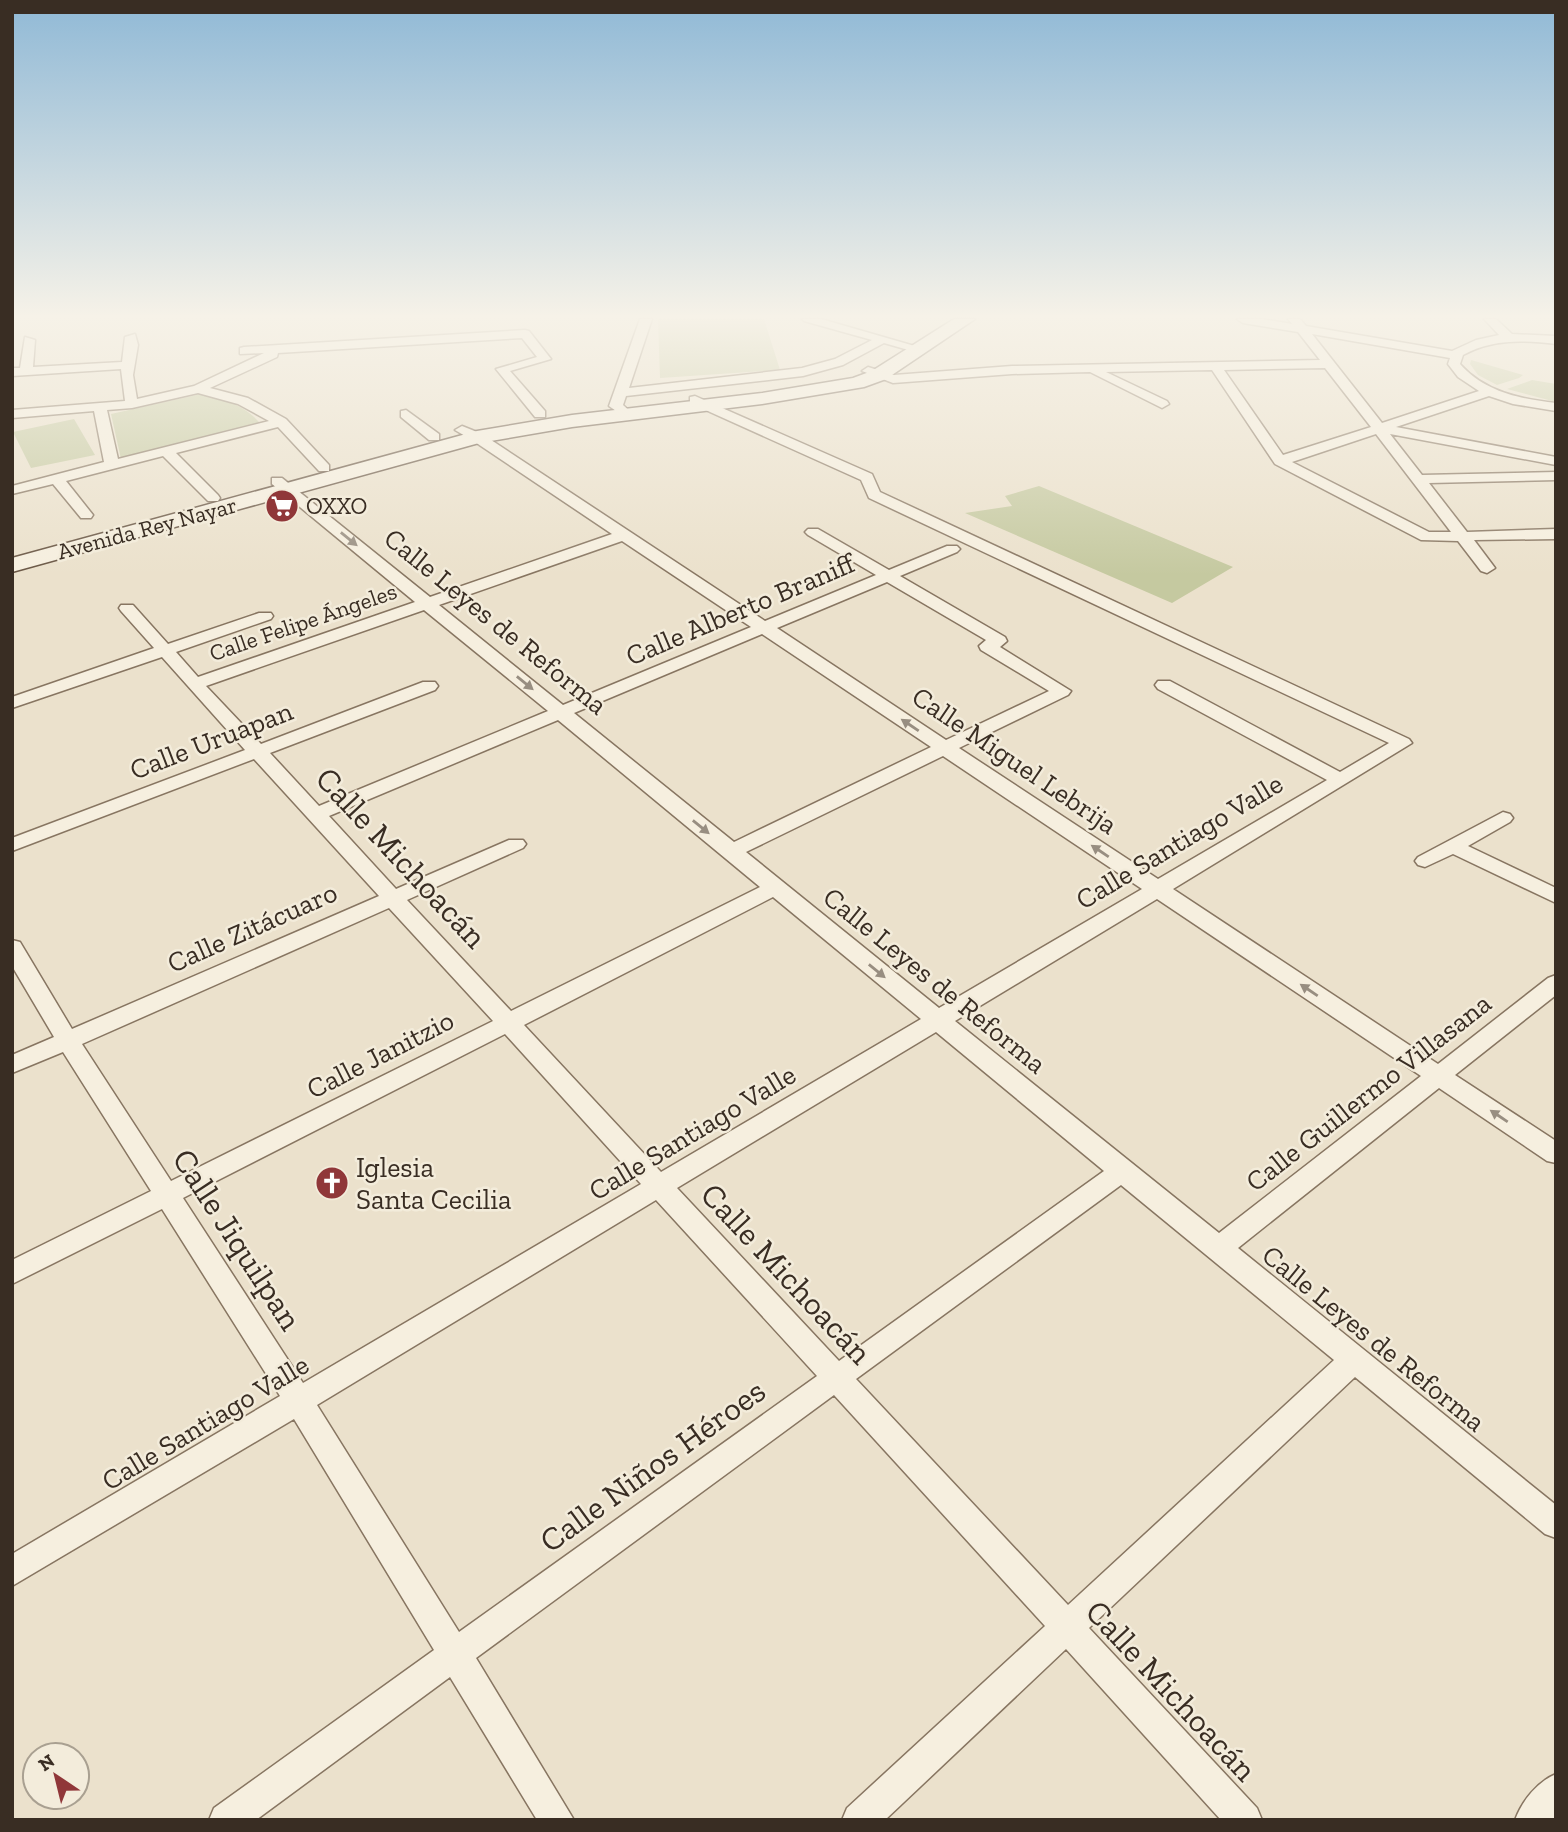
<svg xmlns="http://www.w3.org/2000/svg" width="1568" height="1832" viewBox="0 0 1568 1832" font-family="'Zilla Slab',serif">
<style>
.green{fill:#c5c9a0}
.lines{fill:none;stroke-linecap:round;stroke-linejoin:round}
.street-casing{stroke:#877561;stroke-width:3}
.secondary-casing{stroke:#695644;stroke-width:3}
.street{fill:#f6efdf;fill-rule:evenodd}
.secondary{fill:#f6efdf;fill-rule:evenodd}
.oneway{fill:#988e81}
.labels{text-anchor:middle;stroke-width:5;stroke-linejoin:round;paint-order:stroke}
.far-poi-label{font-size:23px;fill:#392d23;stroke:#f3ecdb;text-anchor:start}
.far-street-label{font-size:23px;fill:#392d23;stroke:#f3ecdb}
.street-label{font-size:28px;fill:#392d23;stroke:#f3ecdb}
.poi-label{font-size:28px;fill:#392d23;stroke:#f3ecdb;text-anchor:start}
.near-street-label{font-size:33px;fill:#392d23;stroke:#f3ecdb}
</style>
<rect width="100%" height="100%" fill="#ebe1cc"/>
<path class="green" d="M 658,319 L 764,319 L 780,370 L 660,378 Z
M 1471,360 L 1523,375 L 1519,378 L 1497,385 L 1478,375 L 1470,364 Z
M 1532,380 L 1556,384 L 1556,402 L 1507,389 Z
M 201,394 C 225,400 243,404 260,423 L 121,459 L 111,414 Z
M 74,419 L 95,455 L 31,468 L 13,432 Z
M 1039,486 L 1233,567 L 1172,603 L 965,513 L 1012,506 L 1005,496 Z"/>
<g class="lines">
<defs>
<path id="street" d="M 640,319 L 652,319 L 629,388 L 802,368 L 835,359 L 872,340 L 804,321 L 802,319 L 821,319 L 925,349 L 919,353 L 884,343 L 843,365 L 803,376 L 626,396 L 623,405 L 633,414 L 626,418 L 609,406 Z
M 1237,319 L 1262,319 L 1292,324 L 1288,319 L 1300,319 L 1306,326 L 1452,351 L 1476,340 L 1499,335 L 1484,319 L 1496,319 L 1512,334 L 1556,336 L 1556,344 C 1523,340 1492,339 1463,355 L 1460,364 C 1485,392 1520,399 1556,403 L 1556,411 L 1513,404 L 1489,396 L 1396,427 L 1556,457 L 1556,465 L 1390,434 L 1422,475 L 1556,472 L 1556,480 L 1429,483 L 1467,532 L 1556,529 L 1556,539 L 1474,540 L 1495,568 L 1487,573 L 1481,571 L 1458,541 L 1421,540 L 1275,464 L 1212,370 L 1106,372 L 1167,401 L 1169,404 L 1162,408 L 1090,372 L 1012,374 L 893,383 L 862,371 L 868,367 L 894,375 L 1012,366 L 1320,360 L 1298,332 L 1243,323 ZM 1312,334 L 1450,358 L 1448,364 L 1458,377 L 1479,391 L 1382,423 ZM 1325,368 L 1371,427 L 1283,455 L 1224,370 ZM 1376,434 L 1451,532 L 1429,532 L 1292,462 Z
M 525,330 L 529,331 L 551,359 L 510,371 L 545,411 L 545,417 L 535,417 L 496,369 L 537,357 L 522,338 L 278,353 L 277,357 L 210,388 L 248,398 L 286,419 L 329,465 L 329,471 L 319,471 L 278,427 L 176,453 L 218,495 L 220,498 L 218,501 L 208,501 L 163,456 L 66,481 L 93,515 L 91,518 L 81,518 L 53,484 L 12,494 L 12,486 L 104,462 L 94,411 L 12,418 L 12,410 L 125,401 L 121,369 L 12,376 L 12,368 L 20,368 L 25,337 L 35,340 L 33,367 L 122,362 L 125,337 L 135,334 L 138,345 L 133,375 L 137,399 L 194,386 L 264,353 L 240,354 L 240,348 L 244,347 ZM 198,393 L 238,404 L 269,421 L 118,459 L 107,410 L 132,408 Z
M 695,396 L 872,474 L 880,492 L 1409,739 L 1412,743 L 1173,889 L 1438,1064 L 1548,978 L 1556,975 L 1556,995 L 1455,1075 L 1556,1141 L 1556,1163 L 1547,1161 L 1439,1088 L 1238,1248 L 1556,1505 L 1556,1538 L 1545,1534 L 1355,1377 L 1089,1628 L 1257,1808 L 1262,1820 L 1221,1820 L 1066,1649 L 885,1820 L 842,1820 L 847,1808 L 1045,1626 L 834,1395 L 476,1658 L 574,1820 L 537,1820 L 450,1677 L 256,1820 L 209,1820 L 214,1808 L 434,1650 L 294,1419 L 12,1586 L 12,1554 L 280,1396 L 162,1209 L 12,1284 L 12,1260 L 151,1191 L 63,1052 L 12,1073 L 12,1055 L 54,1037 L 12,966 L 12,940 L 20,942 L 72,1029 L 379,896 L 254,759 L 12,851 L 12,838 L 245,750 L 162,657 L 12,708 L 12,697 L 154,648 L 121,611 L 119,608 L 121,605 L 133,605 L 168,644 L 259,613 L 271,613 L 273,616 L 271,619 L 176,652 L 198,677 L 415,602 L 272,484 L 272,478 L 282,478 L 430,597 L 612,534 L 472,440 L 455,430 L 462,426 L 482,434 L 765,621 L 876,575 L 808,535 L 805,532 L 808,529 L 818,529 L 889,570 L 947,546 L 957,546 L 960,549 L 957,552 L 900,576 L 1005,637 L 1007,641 L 1000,647 L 1071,691 L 1068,695 L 959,748 L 1158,879 L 1327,780 L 1158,689 L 1155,685 L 1158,681 L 1170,681 L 1340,772 L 1389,743 L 869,498 L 861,480 L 690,403 L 690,397 ZM 622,541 L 751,627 L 563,705 L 439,605 ZM 887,582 L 986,640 L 979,646 L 981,650 L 1049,691 L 946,740 L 777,628 ZM 424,610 L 548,711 L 319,806 L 270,753 L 435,690 L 438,686 L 435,682 L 423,682 L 261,744 L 206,686 ZM 762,634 L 931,747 L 734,842 L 574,713 ZM 558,720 L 760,887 L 511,1011 L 407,900 L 523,848 L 526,844 L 523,840 L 509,840 L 396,889 L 329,816 ZM 943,756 L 1142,889 L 939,1008 L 746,852 ZM 773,897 L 921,1019 L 661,1172 L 524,1025 ZM 1157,899 L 1421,1076 L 1219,1233 L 955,1021 ZM 389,908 L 493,1021 L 171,1181 L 82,1044 ZM 936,1032 L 1104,1171 L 839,1361 L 677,1188 ZM 505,1034 L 641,1184 L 303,1383 L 183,1198 ZM 1121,1185 L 1334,1360 L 1068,1605 L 856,1379 ZM 656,1200 L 817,1376 L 459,1632 L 317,1405 Z
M 406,410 L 439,434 L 439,440 L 429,440 L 401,417 L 401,411 Z
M 1503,812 L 1510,814 L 1513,818 L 1510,822 L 1468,846 L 1556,888 L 1556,903 L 1453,854 L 1425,867 L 1418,865 L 1415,861 L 1418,857 Z
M 1556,1774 L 1555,1820 L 1515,1820 C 1522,1801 1537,1782 1556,1774 Z"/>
<path id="secondary" d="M 954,319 L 975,319 L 886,379 L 864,387 L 762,404 L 572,427 L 479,443 L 12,572 L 12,558 L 477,431 L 572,415 L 762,393 L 853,378 L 872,371 Z"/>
</defs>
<use href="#street" class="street-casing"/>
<use href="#secondary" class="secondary-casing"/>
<use href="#street" class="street"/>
<use href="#secondary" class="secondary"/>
</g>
<defs><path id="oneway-solid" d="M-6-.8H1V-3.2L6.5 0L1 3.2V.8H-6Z" transform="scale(1.75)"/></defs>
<g class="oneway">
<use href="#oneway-solid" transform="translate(349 539) rotate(39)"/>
<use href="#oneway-solid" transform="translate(525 683) rotate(39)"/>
<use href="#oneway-solid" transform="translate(910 725) rotate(-146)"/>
<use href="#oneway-solid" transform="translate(701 827) rotate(39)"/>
<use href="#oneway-solid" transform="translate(1100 851) rotate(-146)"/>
<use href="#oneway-solid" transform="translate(877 971) rotate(39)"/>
<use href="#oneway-solid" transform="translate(1309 990) rotate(-146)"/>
<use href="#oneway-solid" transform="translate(1499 1116) rotate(-146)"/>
</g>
<linearGradient id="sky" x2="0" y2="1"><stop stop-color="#90b9d6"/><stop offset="0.55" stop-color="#f6f2e8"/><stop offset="1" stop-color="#f6f2e8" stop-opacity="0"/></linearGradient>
<rect width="1568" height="575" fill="url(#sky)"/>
<defs>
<symbol id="supermarket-disc" viewBox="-11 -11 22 22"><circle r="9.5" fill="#903739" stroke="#f3ecdb"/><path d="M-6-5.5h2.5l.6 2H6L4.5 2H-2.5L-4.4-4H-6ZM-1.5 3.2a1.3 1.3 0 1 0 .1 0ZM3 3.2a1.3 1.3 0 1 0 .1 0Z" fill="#fff"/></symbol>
<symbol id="church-disc" viewBox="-11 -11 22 22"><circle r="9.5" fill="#903739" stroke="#f3ecdb"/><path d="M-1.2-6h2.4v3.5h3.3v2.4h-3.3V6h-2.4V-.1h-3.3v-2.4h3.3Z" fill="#fff"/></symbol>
</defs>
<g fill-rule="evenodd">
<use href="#supermarket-disc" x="263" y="487" width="38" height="38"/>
<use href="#church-disc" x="313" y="1164" width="38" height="38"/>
</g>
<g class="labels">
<g class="far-poi-label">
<text x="306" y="514">OXXO</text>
</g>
<g class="far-street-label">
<text transform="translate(147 528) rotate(-15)" y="8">Avenida Rey Nayar</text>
<text transform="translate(303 622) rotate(-19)" y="8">Calle Felipe Ángeles</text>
</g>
<g class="street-label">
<text transform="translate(740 609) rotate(-23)" y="10">Calle Alberto Braniff</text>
<text transform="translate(496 621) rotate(39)" y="10">Calle Leyes de Reforma</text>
<text transform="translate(211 740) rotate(-21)" y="10">Calle Uruapan</text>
<text transform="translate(1015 760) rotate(34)" y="10">Calle Miguel Lebrija</text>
<text transform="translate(1179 841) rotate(-31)" y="10">Calle Santiago Valle</text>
<text transform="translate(252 927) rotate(-24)" y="10">Calle Zitácuaro</text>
<text transform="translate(935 980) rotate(39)" y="10">Calle Leyes de Reforma</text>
<text transform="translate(380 1054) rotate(-27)" y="10">Calle Janitzio</text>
<text transform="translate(1368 1092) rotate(-38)" y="10">Calle Guillermo Villasana</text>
<text transform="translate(692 1132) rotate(-31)" y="10">Calle Santiago Valle</text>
<text transform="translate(1374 1338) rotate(39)" y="10">Calle Leyes de Reforma</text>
<text transform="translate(205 1422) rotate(-31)" y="10">Calle Santiago Valle</text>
</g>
<g class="poi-label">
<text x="356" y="1177">Iglesia<tspan x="356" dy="32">Santa Cecilia</tspan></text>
</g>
<g class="near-street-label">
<text transform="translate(402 857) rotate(47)" y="12">Calle Michoacán</text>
<text transform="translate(238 1239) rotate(57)" y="12">Calle Jiquilpan</text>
<text transform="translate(787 1273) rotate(47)" y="12">Calle Michoacán</text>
<text transform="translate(652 1465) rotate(-36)" y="12">Calle Niños Héroes</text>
<text transform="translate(1172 1690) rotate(47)" y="12">Calle Michoacán</text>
</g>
</g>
<rect width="1568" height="1832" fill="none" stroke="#392d23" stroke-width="28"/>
<g transform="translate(56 1776) rotate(325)"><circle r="33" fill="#f3ecdb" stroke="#a9a091" stroke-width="2"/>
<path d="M0-5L12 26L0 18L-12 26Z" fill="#903739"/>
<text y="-10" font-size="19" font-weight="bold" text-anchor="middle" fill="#392d23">N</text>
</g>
</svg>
